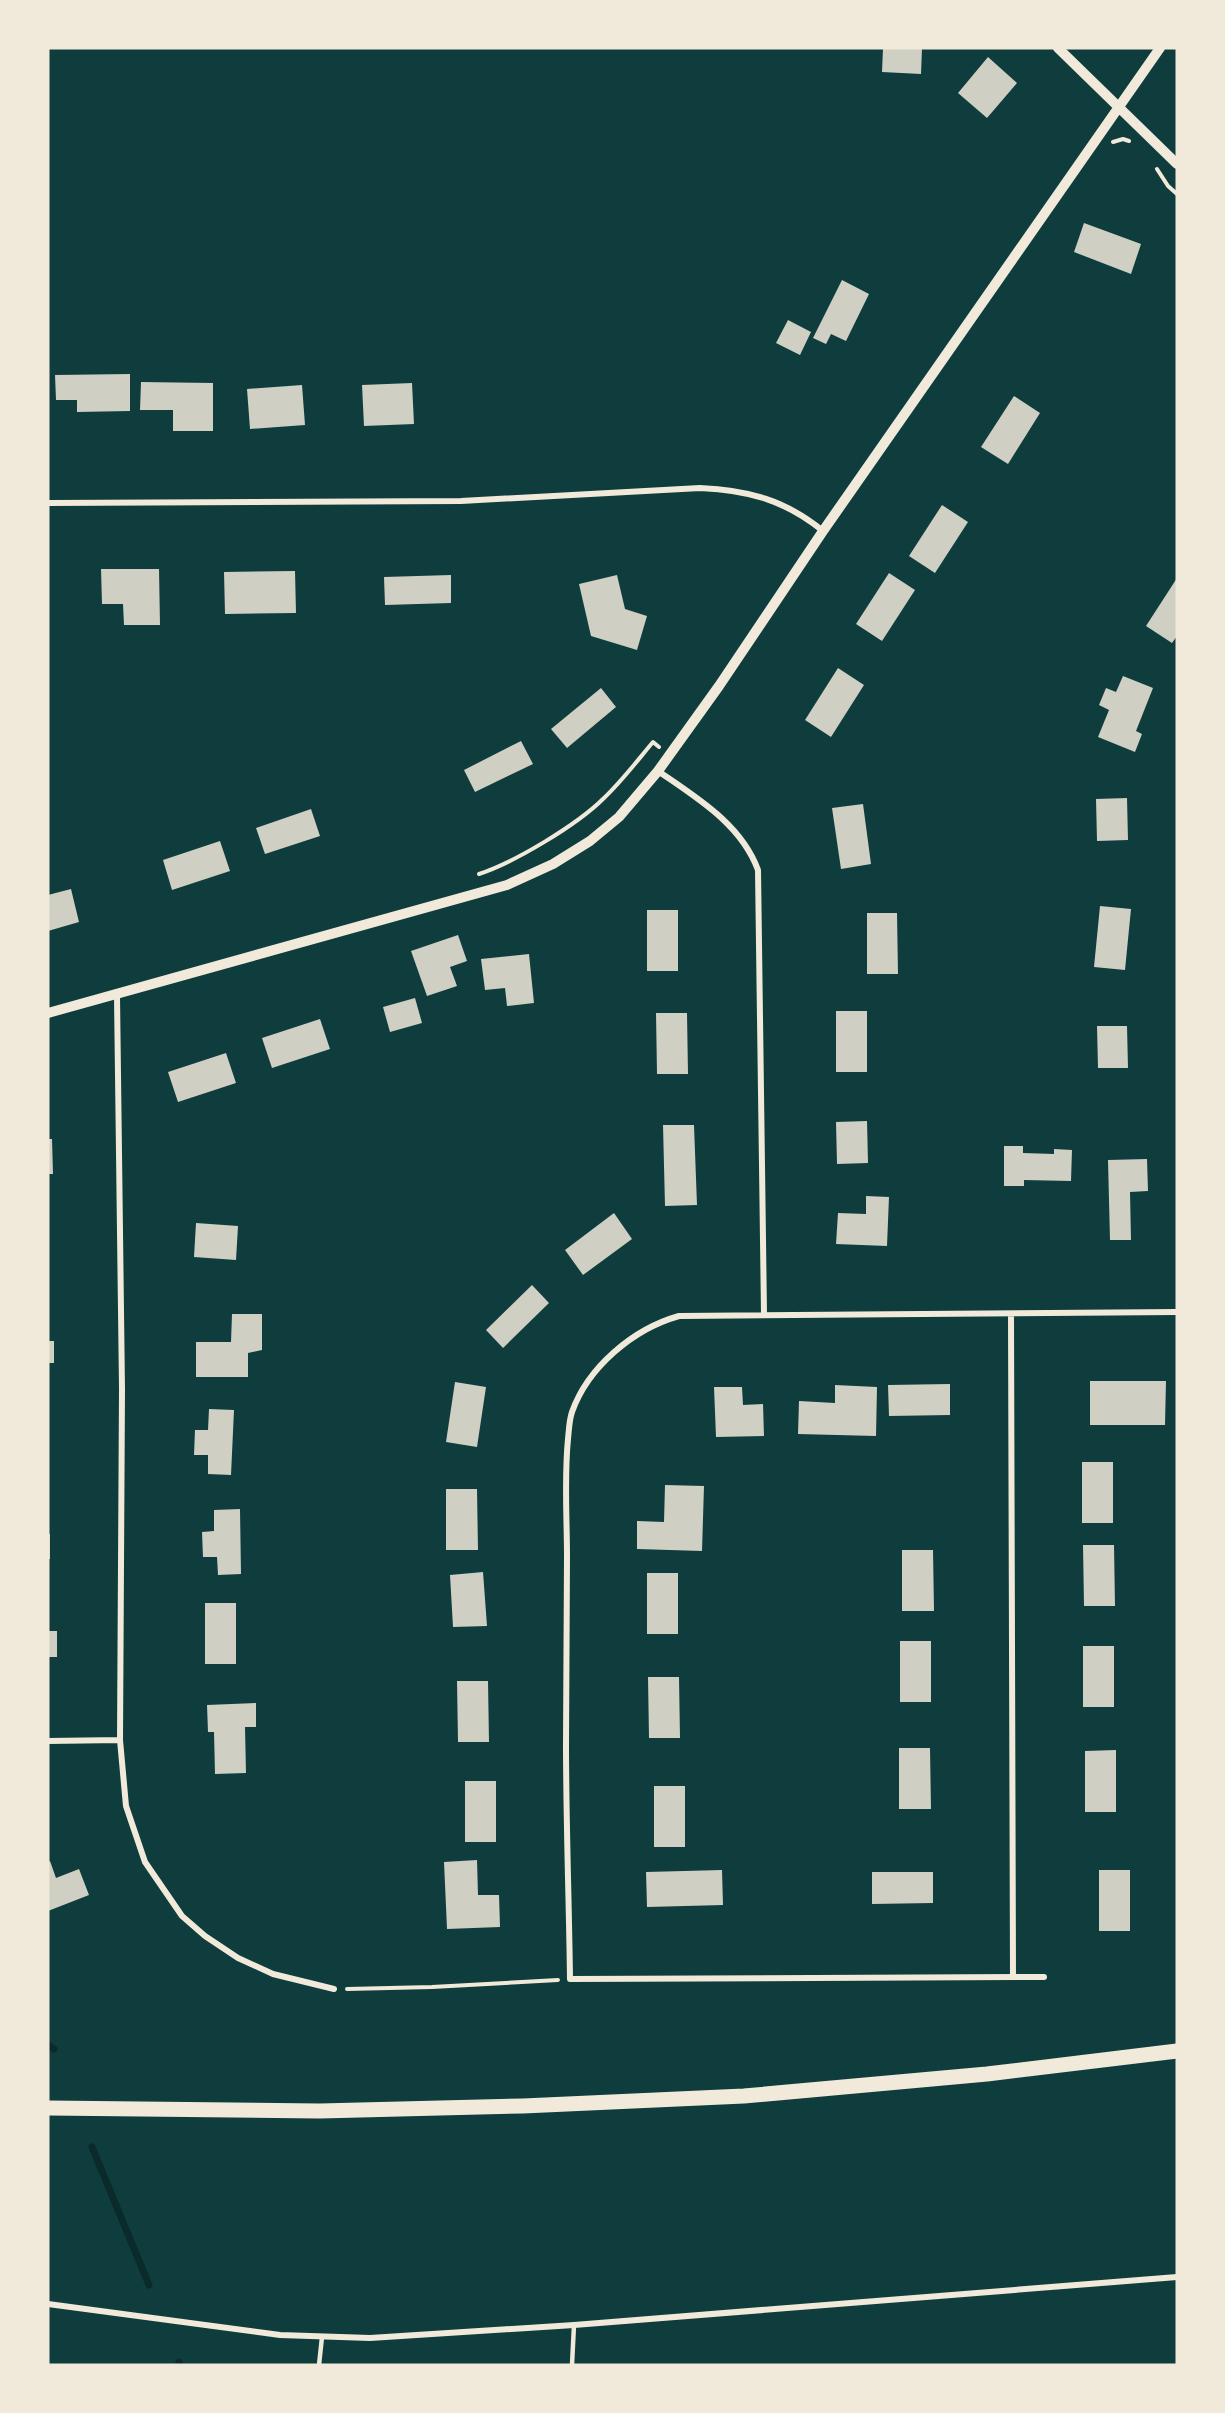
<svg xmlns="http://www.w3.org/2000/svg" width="1225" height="2413" viewBox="0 0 1225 2413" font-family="Inter,sans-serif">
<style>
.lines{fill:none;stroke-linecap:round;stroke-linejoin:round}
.stream{stroke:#0a2a2b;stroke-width:7}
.building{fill:#cfcfc3}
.path{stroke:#f1e9da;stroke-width:4}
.service{stroke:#f1e9da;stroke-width:4.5}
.minor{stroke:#f1e9da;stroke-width:6}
.tertiary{stroke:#f1e9da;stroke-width:10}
.primary{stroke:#f1e9da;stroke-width:15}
</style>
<rect width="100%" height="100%" fill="#0f3d3e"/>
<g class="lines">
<path class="stream" d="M 48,2045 L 54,2049
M 92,2147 L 149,2285
M 179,2362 L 180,2365"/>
</g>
<path class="building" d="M 883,48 L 922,48 L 921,74 L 882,72 Z
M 988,57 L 1017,83 L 987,118 L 958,93 Z
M 1084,223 L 1141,244 L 1131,274 L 1074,252 Z
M 842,280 L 869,294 L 846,341 L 831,334 L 826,344 L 813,338 Z
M 788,320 L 811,332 L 800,355 L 776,343 Z
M 130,374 L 130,411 L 77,412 L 77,400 L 56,400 L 55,375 Z
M 141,382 L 213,383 L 213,431 L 173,431 L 173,410 L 140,410 Z
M 412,383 L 414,424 L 364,426 L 362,385 Z
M 302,385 L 305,425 L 250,429 L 247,389 Z
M 1014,396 L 1040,413 L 1008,464 L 981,447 Z
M 942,505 L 968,522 L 935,573 L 909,556 Z
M 101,569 L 159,569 L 160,625 L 124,625 L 123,604 L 102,604 Z
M 295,571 L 296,613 L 225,614 L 224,572 Z
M 889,573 L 915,590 L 882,641 L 856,624 Z
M 451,575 L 451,603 L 385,605 L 384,577 Z
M 617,575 L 625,609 L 647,616 L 637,650 L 591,636 L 579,584 Z
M 1177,578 L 1177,636 L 1172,643 L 1146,626 Z
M 838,668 L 864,685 L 831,737 L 805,720 Z
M 1123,676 L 1153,688 L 1136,731 L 1142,734 L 1135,752 L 1098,737 L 1109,710 L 1099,705 L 1106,688 L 1116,692 Z
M 601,688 L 616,707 L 567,748 L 551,729 Z
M 521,741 L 533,764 L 475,792 L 464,770 Z
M 1127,798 L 1128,840 L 1097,841 L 1096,799 Z
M 863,804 L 871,864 L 841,869 L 832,808 Z
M 311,809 L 320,836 L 265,854 L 256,828 Z
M 220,841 L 230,871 L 172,890 L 163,860 Z
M 71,889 L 79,922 L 48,931 L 48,895 Z
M 1100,906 L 1131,909 L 1125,970 L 1094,967 Z
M 647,910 L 678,910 L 678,971 L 647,971 Z
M 867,913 L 897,913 L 898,974 L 867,974 Z
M 458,935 L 467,961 L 450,967 L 457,986 L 427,996 L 411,951 Z
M 529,954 L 534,1003 L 507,1006 L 505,988 L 485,990 L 481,959 Z
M 415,998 L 422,1023 L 390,1032 L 383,1007 Z
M 836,1011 L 867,1011 L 867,1072 L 836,1072 Z
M 656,1013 L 687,1013 L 688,1074 L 657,1074 Z
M 320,1019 L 330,1049 L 272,1068 L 262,1038 Z
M 1097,1026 L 1127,1026 L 1128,1068 L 1098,1068 Z
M 226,1053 L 236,1083 L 178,1102 L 168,1072 Z
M 867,1121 L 868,1163 L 837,1164 L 836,1122 Z
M 663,1125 L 694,1125 L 697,1205 L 665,1206 Z
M 48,1139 L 52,1139 L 53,1174 L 48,1174 Z
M 1004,1146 L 1023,1146 L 1023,1153 L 1054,1154 L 1054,1149 L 1072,1150 L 1071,1181 L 1024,1180 L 1024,1186 L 1004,1186 Z
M 1147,1159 L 1148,1191 L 1130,1192 L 1131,1240 L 1110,1240 L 1108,1160 Z
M 866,1196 L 889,1197 L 887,1246 L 836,1244 L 838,1213 L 866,1214 Z
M 614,1213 L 632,1239 L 583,1275 L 565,1250 Z
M 196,1223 L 238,1226 L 236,1260 L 194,1257 Z
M 532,1285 L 549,1303 L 503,1348 L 486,1330 Z
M 232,1314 L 262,1314 L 262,1350 L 248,1353 L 248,1377 L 196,1377 L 196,1342 L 231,1342 Z
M 48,1341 L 54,1341 L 54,1363 L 48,1363 Z
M 1090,1381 L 1166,1381 L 1165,1425 L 1090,1425 Z
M 455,1382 L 486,1387 L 477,1447 L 446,1442 Z
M 950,1384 L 950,1415 L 889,1416 L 888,1385 Z
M 835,1385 L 877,1387 L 876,1436 L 798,1434 L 799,1401 L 835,1403 Z
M 714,1387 L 742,1387 L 743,1405 L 763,1404 L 764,1436 L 716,1437 Z
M 209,1409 L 234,1410 L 231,1475 L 208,1474 L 208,1455 L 194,1455 L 195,1430 L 208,1430 Z
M 1082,1462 L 1113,1462 L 1113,1523 L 1082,1523 Z
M 665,1485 L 704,1486 L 702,1551 L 637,1549 L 637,1521 L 664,1522 Z
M 446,1489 L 477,1489 L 478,1550 L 446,1550 Z
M 240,1509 L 241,1574 L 218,1575 L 217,1557 L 203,1557 L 202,1532 L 214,1531 L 214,1510 Z
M 48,1534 L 50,1534 L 50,1559 L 48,1559 Z
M 1083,1545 L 1114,1545 L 1115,1606 L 1084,1606 Z
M 902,1550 L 933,1550 L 934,1611 L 902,1611 Z
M 483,1572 L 487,1626 L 453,1627 L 450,1575 Z
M 647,1573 L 678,1573 L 678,1634 L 647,1634 Z
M 205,1603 L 236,1603 L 236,1664 L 205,1664 Z
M 48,1631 L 57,1631 L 57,1657 L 48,1657 Z
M 900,1641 L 931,1641 L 931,1702 L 900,1702 Z
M 1083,1646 L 1114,1646 L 1114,1707 L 1083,1707 Z
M 648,1677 L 679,1677 L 680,1738 L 649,1738 Z
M 457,1681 L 488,1681 L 489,1742 L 458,1742 Z
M 256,1703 L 256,1727 L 245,1727 L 246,1773 L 215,1774 L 214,1732 L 208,1732 L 207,1705 Z
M 899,1748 L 930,1748 L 931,1809 L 899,1809 Z
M 1116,1750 L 1116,1812 L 1085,1812 L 1085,1751 Z
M 465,1781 L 496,1781 L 496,1842 L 465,1842 Z
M 654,1786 L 685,1786 L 685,1847 L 654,1847 Z
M 477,1860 L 478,1895 L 499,1895 L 500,1927 L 447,1929 L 444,1862 Z
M 50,1861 L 56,1878 L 79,1869 L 89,1895 L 48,1911 L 48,1862 Z
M 722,1870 L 723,1905 L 647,1907 L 646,1872 Z
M 1099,1870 L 1130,1870 L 1130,1931 L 1099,1931 Z
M 872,1872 L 933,1872 L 933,1903 L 872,1904 Z"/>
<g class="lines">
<path class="path" d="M 1113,142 L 1123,139 L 1129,141
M 1157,169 L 1168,186 L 1177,194
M 479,874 C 515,862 577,825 604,798 C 622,781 637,761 653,742 L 659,747
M 347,1989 L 432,1987 L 558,1980"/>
<path class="service" d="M 319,2365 L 322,2337
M 572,2365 L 574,2325"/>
<path class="minor" d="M 48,503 L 461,501 L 700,488 C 748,490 785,500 823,531
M 658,771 C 697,798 741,824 758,870 L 764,1314
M 117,996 L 122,1389 L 120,1740 L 126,1806 L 145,1862 L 182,1916 L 205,1936 L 238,1958 L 273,1974 L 334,1989
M 1011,1314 L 1013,1977
M 48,1741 L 120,1740
M 1044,1977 L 570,1979 C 569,1900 566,1822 566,1743 C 566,1681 567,1619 567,1557 C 567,1518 564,1479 568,1439 C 569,1430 569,1421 572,1412 C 588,1367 633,1329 679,1316 L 1177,1312
M 48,2304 L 280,2335 L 370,2338 L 574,2325 L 1177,2277"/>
<path class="tertiary" d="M 1058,48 L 1177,164
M 48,1013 L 507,885 L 553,864 L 590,841 L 619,817 L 658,771 L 719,686 L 823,531 L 1160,48"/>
<path class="primary" d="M 48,2108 L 320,2111 L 523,2106 L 744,2096 L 987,2074 L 1177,2051"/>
</g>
<rect width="1225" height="2413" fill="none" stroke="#f1e9da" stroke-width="99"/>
</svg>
